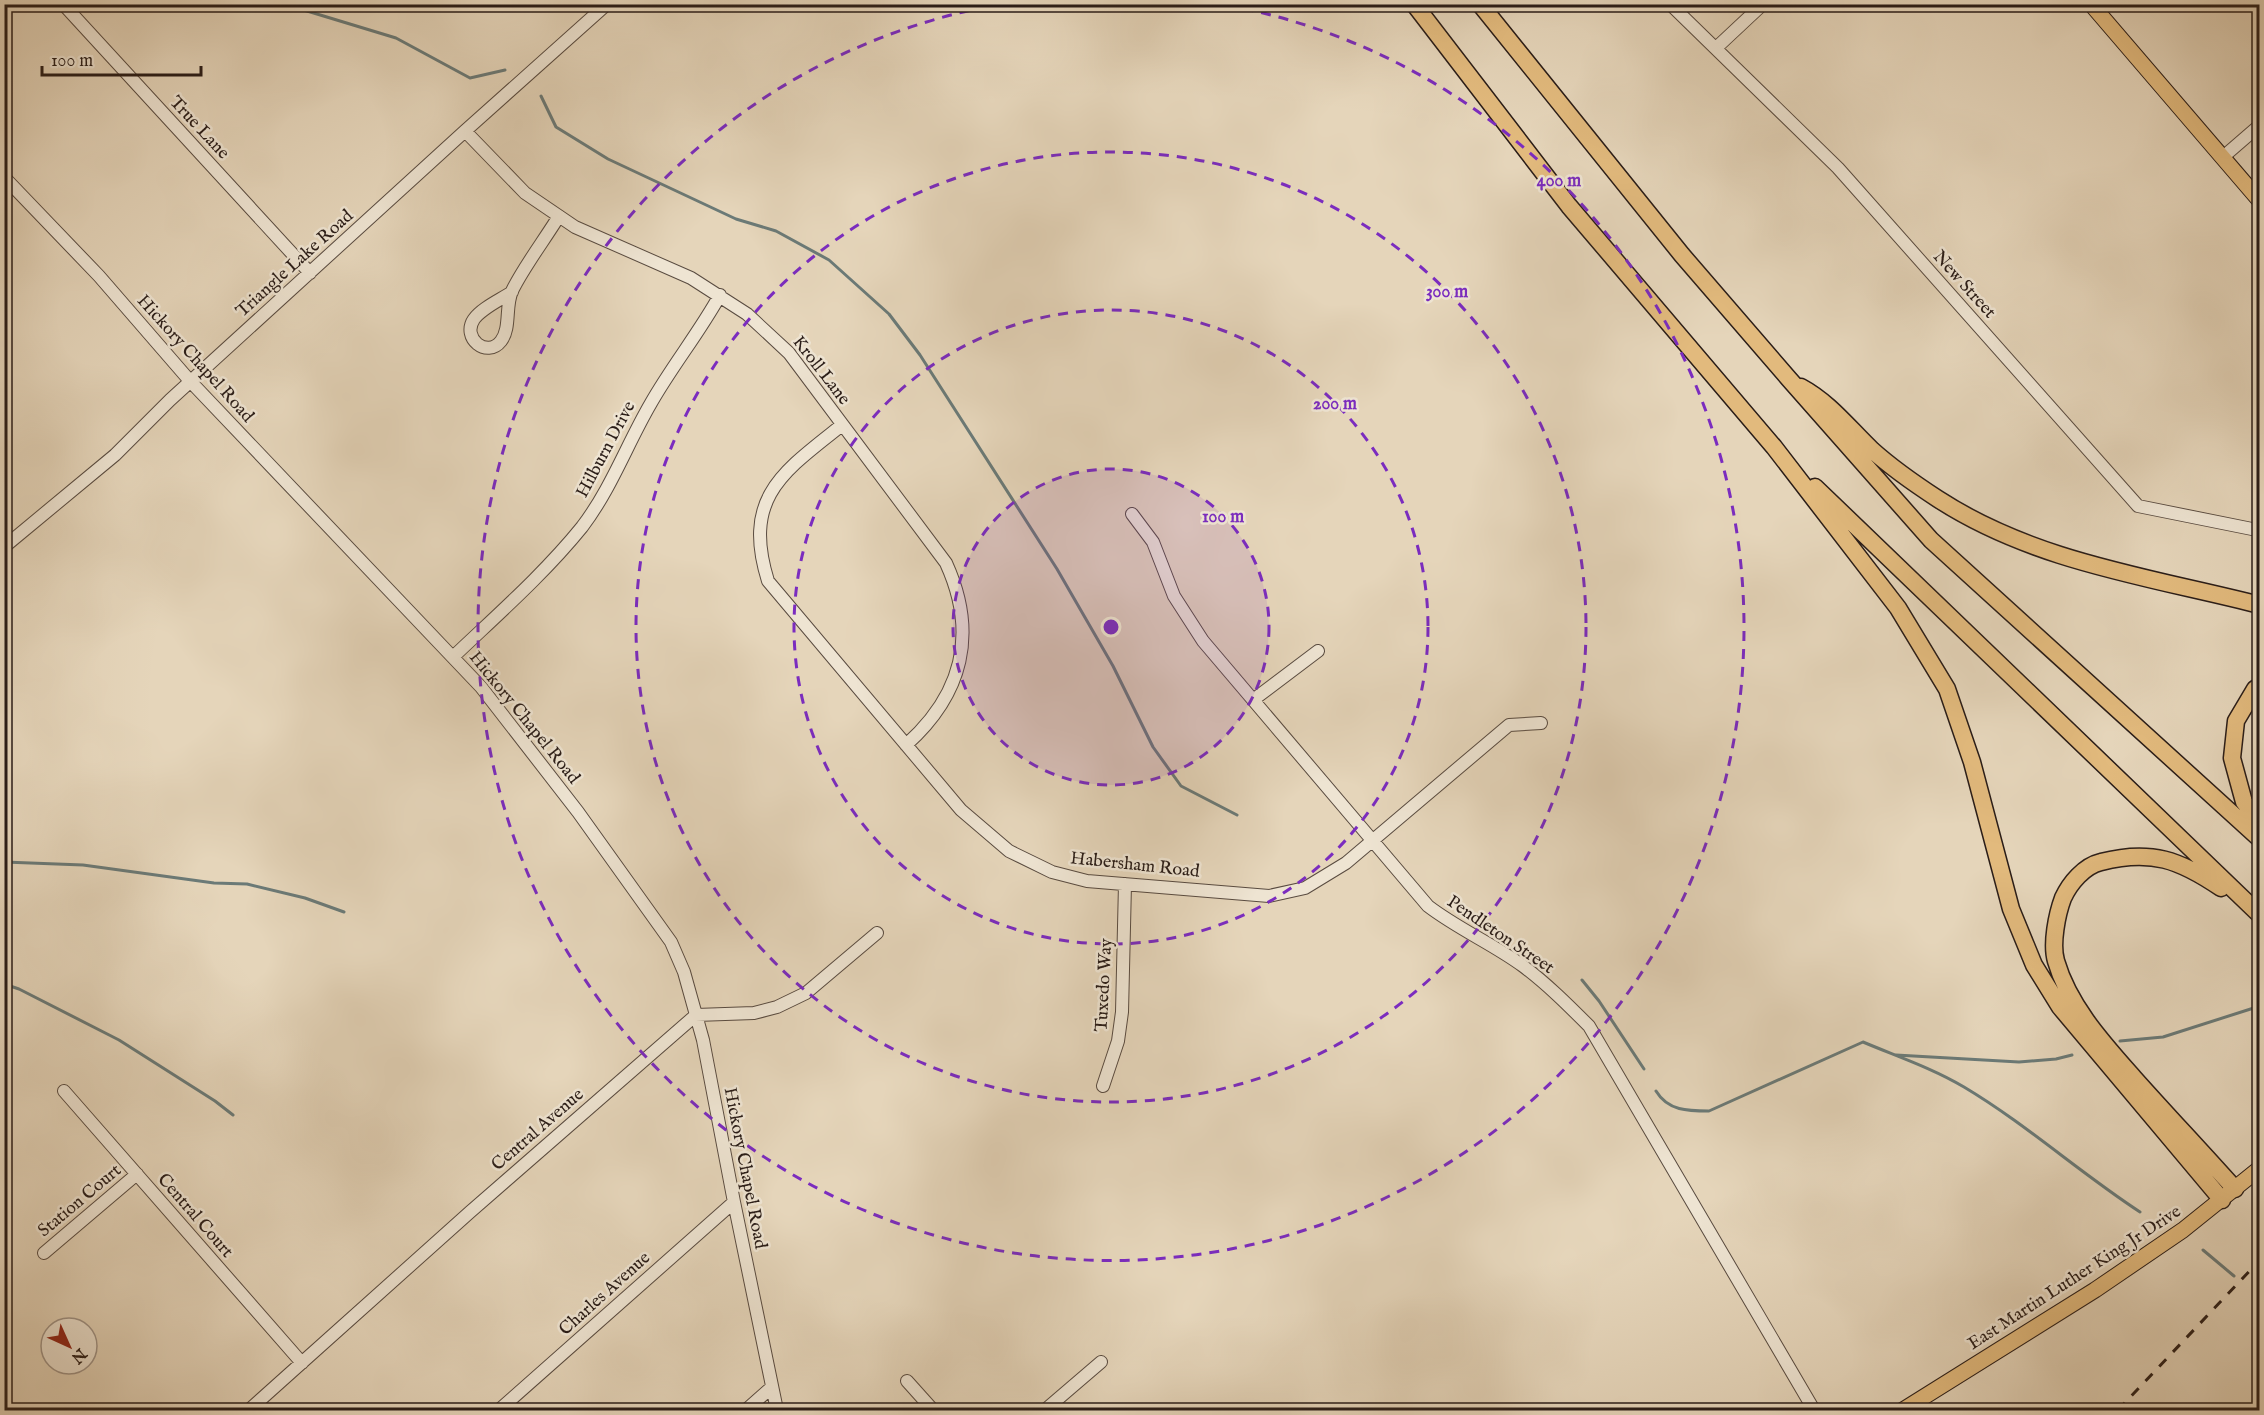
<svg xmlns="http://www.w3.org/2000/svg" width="2264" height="1415" viewBox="0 0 2264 1415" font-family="'IM FELL English',serif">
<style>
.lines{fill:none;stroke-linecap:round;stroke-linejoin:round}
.stream{stroke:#6b7a77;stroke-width:3}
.minor-casing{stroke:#594b40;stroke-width:14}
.major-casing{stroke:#2a1d18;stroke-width:17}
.highway-casing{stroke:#2a1d18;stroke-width:19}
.minor{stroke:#eee4d2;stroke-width:12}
.major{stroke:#e2ba7d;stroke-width:15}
.highway{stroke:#e2ba7d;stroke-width:16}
.rail{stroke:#2a1d18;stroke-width:3;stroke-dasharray:10 10;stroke-linecap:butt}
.ring{fill:none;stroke:#7b2cbf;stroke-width:3;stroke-dasharray:10 8}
.labels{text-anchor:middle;stroke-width:5;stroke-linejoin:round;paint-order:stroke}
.street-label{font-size:18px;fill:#2a1d18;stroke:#eee4d2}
.centre{fill:#7b2cbf;stroke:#eee4d2;stroke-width:3}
.ring-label{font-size:18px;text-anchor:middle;font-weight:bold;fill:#7b2cbf;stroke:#eee4d2;stroke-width:5;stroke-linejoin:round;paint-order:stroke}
</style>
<rect width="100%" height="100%" fill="#e5d5ba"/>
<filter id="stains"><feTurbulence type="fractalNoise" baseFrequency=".00333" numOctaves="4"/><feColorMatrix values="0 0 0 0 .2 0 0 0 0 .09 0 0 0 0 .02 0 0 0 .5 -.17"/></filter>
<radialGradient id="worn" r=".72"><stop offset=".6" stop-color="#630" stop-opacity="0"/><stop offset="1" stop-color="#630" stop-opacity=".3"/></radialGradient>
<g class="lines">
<path class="stream" d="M 284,4 L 396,38 L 470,78 L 505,70
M 541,96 L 556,127 L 608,159 L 736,219 L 776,231 L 829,260 L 889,314 L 920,355 L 1057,569 L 1113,666 L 1153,747 L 1181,786 L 1237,815
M 4,862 L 83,865 L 214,883 L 247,884 L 305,898 L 344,912
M 1582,980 L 1599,1001 L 1644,1069
M 4,984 L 19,989 L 119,1040 L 215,1101 L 233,1115
M 2120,1041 L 2163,1037 L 2260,1006
M 1896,1055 L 2019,1062 L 2056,1059 L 2072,1055
M 1656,1091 C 1668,1111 1688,1111 1709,1111 L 1863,1042 C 1896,1056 1932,1068 1964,1087 C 2026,1124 2080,1173 2140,1212
M 2203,1250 L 2234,1276
M 2258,1292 L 2260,1293"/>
<defs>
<path id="minor" d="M 63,4 L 310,273
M 1670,4 L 1838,168 L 2138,506 L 2257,530 L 2260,527
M 1716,48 L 1763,4
M 465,131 L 525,193 L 575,227 L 691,278 L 747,314 L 789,353 L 946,563 C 978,633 963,694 906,745
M 2223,157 L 2260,125
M 4,177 L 99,276 L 190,381 L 481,687 L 578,812 L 671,942 L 684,972 L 703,1040 L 734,1202 L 777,1410
M 512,292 C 500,300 482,308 474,319 C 461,338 487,359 501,341 C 511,328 505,306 512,291 C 523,268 545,239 559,216
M 842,425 C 783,472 742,497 768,581 L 961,810 L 1009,851 L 1052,872 L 1087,881 L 1269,896 L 1305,888 L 1346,863 L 1509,725 L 1541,723
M 1132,514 L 1153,542 L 1174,596 L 1203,641 L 1428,906 C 1458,929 1493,944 1523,966 C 1547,984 1568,1005 1589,1026 L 1814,1410
M 4,547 L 115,455 L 170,400 L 465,131 L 607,4
M 453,657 C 497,615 544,574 582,527 C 611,489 627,444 651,403 C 672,366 699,333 720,295
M 1253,700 L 1318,651
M 1103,1086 L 1118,1041 L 1122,1012 L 1125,884
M 64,1091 L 302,1363
M 44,1253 L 137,1174
M 907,1381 L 933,1410
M 249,1410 L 470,1212 L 696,1015 L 754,1013 L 777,1007 L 806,993 L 877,933
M 499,1410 L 734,1202
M 746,1410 L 772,1387
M 1045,1410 L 1101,1362"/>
<path id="major" d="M 2091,4 L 2260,201
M 1903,1410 L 2095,1290 L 2183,1230 L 2260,1168"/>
<path id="highway" d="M 1414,4 L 1569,206 L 1774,447 L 1898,608 L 1947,689 L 1972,762 L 2011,909 L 2034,965 L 2060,1007 L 2222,1200
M 1480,4 L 1682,255 L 1789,379 L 1931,540 L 2260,839
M 1801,387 C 1829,402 1849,428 1872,450 C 1892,468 1915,484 1938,499 C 2035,562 2150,577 2260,605
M 1815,487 L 2260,915
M 2260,686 L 2255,689 L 2236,721 L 2232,758 L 2244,802 L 2260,823
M 2221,888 C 2180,860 2151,849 2101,862 C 2084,866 2070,883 2063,898 C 2057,914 2051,944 2056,961 C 2069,1006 2103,1043 2134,1078 C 2167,1115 2202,1152 2235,1189"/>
</defs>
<use href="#minor" class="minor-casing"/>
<use href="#major" class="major-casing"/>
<use href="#highway" class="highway-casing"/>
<use href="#minor" class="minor"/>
<use href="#major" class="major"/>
<use href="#highway" class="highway"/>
<path class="rail" d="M 2118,1410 L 2260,1260"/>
</g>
<circle cx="1111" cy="627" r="158" fill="#7b2cbf" fill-opacity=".12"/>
<g class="ring">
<circle cx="1111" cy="627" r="158"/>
<circle cx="1111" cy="627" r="317"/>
<circle cx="1111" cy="627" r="475"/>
<path d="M1226 5A633 633 0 1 1 996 5"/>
</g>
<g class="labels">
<g class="street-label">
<text transform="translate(200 127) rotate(47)" y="6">True Lane</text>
<text transform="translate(294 263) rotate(-42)" y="6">Triangle Lake Road</text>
<text transform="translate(1965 284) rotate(48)" y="6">New Street</text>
<text transform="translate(196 358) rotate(48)" y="6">Hickory Chapel Road</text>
<text transform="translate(822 370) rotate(52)" y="6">Kroll Lane</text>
<text transform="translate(605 449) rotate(-62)" y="6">Hilburn Drive</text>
<text transform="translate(525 717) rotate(51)" y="6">Hickory Chapel Road</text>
<text transform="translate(1135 864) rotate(6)" y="6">Habersham Road</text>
<text transform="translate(1501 934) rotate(34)" y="6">Pendleton Street</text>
<text transform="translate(1103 985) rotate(-87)" y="6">Tuxedo Way</text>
<text transform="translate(537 1129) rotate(-41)" y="6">Central Avenue</text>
<text transform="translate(746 1168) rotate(79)" y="6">Hickory Chapel Road</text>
<text transform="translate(79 1200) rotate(-40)" y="6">Station Court</text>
<text transform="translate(196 1215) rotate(49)" y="6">Central Court</text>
<text transform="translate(2074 1277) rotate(-33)" y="6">East Martin Luther King Jr Drive</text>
<text transform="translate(604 1293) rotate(-42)" y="6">Charles Avenue</text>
</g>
</g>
<circle cx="1111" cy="627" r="9" class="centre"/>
<g class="ring-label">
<text x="1559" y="186">400 m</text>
<text x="1447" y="297">300 m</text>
<text x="1335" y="409">200 m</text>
<text x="1223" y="522">100 m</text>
</g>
<rect width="2264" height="1415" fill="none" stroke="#e5d5ba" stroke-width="24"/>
<rect x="6" y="6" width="2252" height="1403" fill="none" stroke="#2a1d18" stroke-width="3"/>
<rect x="12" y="12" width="2240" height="1391" fill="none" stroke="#2a1d18" stroke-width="1.5"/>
<g transform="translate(69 1346) rotate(135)"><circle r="28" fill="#eee4d2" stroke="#a09488" stroke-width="1.5"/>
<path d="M0-4.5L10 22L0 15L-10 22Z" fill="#8f2418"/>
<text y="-9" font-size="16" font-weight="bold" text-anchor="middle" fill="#2a1d18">N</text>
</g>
<path d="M42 66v9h159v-9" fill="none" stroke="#2a1d18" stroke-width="3"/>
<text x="51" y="66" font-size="18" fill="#2a1d18" stroke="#eee4d2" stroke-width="4.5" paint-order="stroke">100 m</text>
<rect width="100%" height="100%" filter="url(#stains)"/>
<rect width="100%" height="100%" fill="url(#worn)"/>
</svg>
